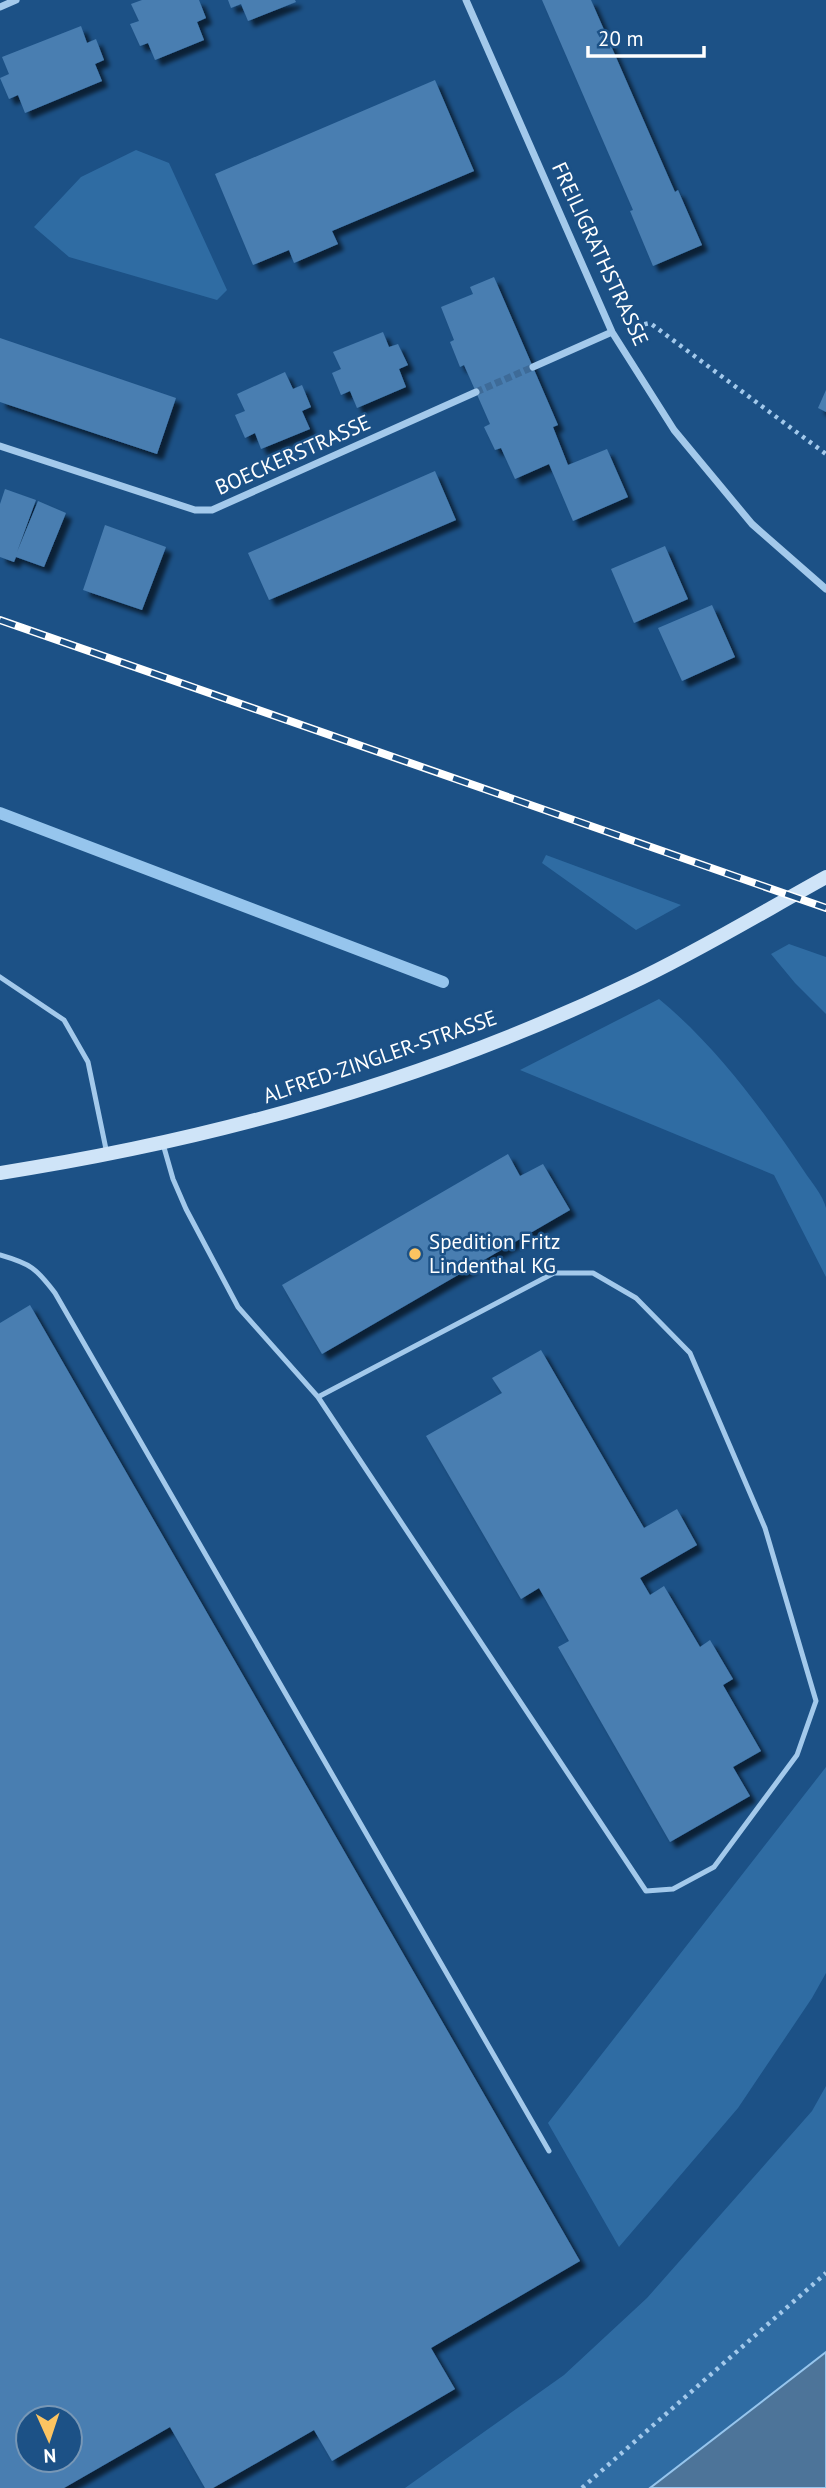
<svg xmlns="http://www.w3.org/2000/svg" width="826" height="2488" viewBox="0 0 826 2488" font-family="'PT Sans',sans-serif">
<style>
.green{fill:#2f6ca3}
.water{fill:#4d7499;stroke:#96c5ed;stroke-width:2}
.lines{fill:none;stroke-linecap:round;stroke-linejoin:round}
.stream{stroke:#96c5ed;stroke-width:12}
.building{fill:#497eb1;fill-rule:evenodd;filter:url(#shadow)}
.street-tunnel{stroke:#3e6b98;stroke-width:7;stroke-dasharray:7 3.5;stroke-linecap:butt}
.path{stroke:#a3c9eb;stroke-width:4.5;stroke-dasharray:3.5 5;stroke-linecap:butt}
.lane{stroke:#a3c9eb;stroke-width:5}
.street{stroke:#a3c9eb;stroke-width:7}
.secondary{stroke:#cfe4f8;stroke-width:14}
.rail-casing{stroke:#fff;stroke-width:8}
.rail{stroke:#1c5186;stroke-width:5;stroke-dasharray:16;stroke-linecap:butt}
.poi-dot{fill:#fcc461;stroke:#1c5186;stroke-width:2.5}
.labels{text-anchor:middle;stroke-width:5;stroke-linejoin:round;paint-order:stroke}
.street-label{font-size:21px;fill:#fff;stroke:#1c5186}
.poi-label{font-size:21px;fill:#fff;stroke:#1c5186;text-anchor:start}
</style>
<defs>
<filter id="shadow"><feDropShadow dx="6" dy="6" stdDeviation="2" flood-color="#0009"/></filter>
</defs>
<rect width="100%" height="100%" fill="#1c5186"/>
<path class="green" d="M 136,150 L 169,163 L 227,290 L 217,300 L 69,257 L 34,227 L 81,177 Z
M 546,855 L 681,905 L 636,930 L 542,863 Z
M 789,944 L 826,957 L 826,1014 L 795,983 L 771,954 Z
M 659,999 C 716,1046 763,1110 804,1171 C 811,1182 823,1195 826,1208 C 826,1222 826,1261 826,1277 L 774,1175 L 520,1070 Z
M 826,1767 L 826,1973 L 812,1998 L 738,2108 L 619,2247 L 548,2123 Z
M 826,2086 L 826,2352 L 650,2488 L 405,2488 L 564,2375 L 647,2298 L 812,2111 Z"/>
<path class="water" d="M 826,2352 L 826,2488 L 650,2488 Z"/>
<g class="lines">
<path class="stream" d="M 0,813 L 443,982"/>
</g>
<path class="building" d="M 142,0 L 199,0 L 206,18 L 197,22 L 204,40 L 155,60 L 148,43 L 140,46 L 130,24 L 139,21 L 131,4 Z
M 228,0 L 295,0 L 296,2 L 248,21 L 241,4 L 231,8 Z
M 542,0 L 591,0 L 675,192 L 678,190 L 702,245 L 653,266 L 630,211 L 633,210 Z
M 81,26 L 87,43 L 96,39 L 104,60 L 95,64 L 102,81 L 25,113 L 18,95 L 9,99 L 0,78 L 9,74 L 2,57 Z
M 435,80 L 474,171 L 332,231 L 338,244 L 294,263 L 289,250 L 253,265 L 215,174 Z
M 494,277 L 558,425 L 553,427 L 568,465 L 607,449 L 628,497 L 573,521 L 549,464 L 515,479 L 501,448 L 495,450 L 484,427 L 490,424 L 464,365 L 460,367 L 450,342 L 454,340 L 441,307 L 473,294 L 470,287 Z
M 383,332 L 389,347 L 398,344 L 408,365 L 399,369 L 406,387 L 357,408 L 350,391 L 341,395 L 332,373 L 341,369 L 333,352 Z
M 0,338 L 176,398 L 157,454 L 0,402 Z
M 285,372 L 293,389 L 302,385 L 311,407 L 302,411 L 310,429 L 261,449 L 255,433 L 245,438 L 235,415 L 245,411 L 237,394 Z
M 826,390 L 826,412 L 818,408 Z
M 435,471 L 456,520 L 269,600 L 248,553 Z
M 5,489 L 36,500 L 17,552 L 38,501 L 66,513 L 44,567 L 16,557 L 14,562 L 0,557 L 0,504 Z
M 105,525 L 166,547 L 142,610 L 83,590 Z
M 665,546 L 688,599 L 634,623 L 611,569 Z
M 712,605 L 735,657 L 682,681 L 658,628 Z
M 508,1154 L 520,1176 L 543,1164 L 570,1210 L 322,1354 L 282,1285 Z
M 30,1305 L 580,2261 L 431,2348 L 455,2389 L 332,2461 L 314,2430 L 213,2488 L 205,2488 L 170,2427 L 64,2488 L 0,2488 L 0,1323 ZM 28,2418 L 70,2418 L 70,2460 L 28,2460 Z
M 541,1350 L 644,1528 L 677,1509 L 697,1545 L 640,1578 L 650,1595 L 664,1586 L 700,1647 L 710,1640 L 733,1679 L 723,1685 L 761,1751 L 733,1767 L 750,1796 L 670,1842 L 558,1647 L 569,1641 L 539,1588 L 521,1599 L 426,1436 L 502,1393 L 492,1378 Z"/>
<g class="lines">
<path class="street-tunnel" d="M 476,392 L 533,367"/>
<path class="path" d="M 636,326 L 650,323 L 826,454
M 582,2488 L 826,2273"/>
<path class="lane" d="M 0,977 L 64,1020 L 88,1062 L 107,1154
M 163,1144 L 173,1179 L 186,1209 L 238,1307 L 318,1397 L 646,1891 L 673,1889 L 714,1867 L 797,1755 L 816,1701 L 765,1528 L 690,1353 L 636,1298 L 593,1273 L 554,1273 L 318,1397
M 0,1255 C 31,1264 36,1268 55,1293 L 549,2151"/>
<path class="street" d="M 466,0 L 612,332 L 674,430 L 752,524 L 826,589
M 0,7 L 16,0
M 533,367 L 612,332
M 0,446 L 195,510 L 212,510 L 476,392"/>
<path class="secondary" d="M 0,1173 C 219,1139 431,1079 631,983 C 697,952 761,913 826,877"/>
<defs>
<path id="rail" d="M 0,620 L 826,908"/>
</defs>
<use href="#rail" class="rail-casing"/>
<use href="#rail" class="rail"/>
</g>
<circle class="poi-dot" cx="415" cy="1254" r="7"/>
<g class="labels">
<g class="street-label">
<text transform="translate(600 254) rotate(65)" y="7">FREILIGRATHSTRASSE</text>
<text transform="translate(293 455) rotate(-24)" y="7">BOECKERSTRASSE</text>
<text transform="translate(380 1057) rotate(-19)" y="7">ALFRED-ZINGLER-STRASSE</text>
</g>
<g class="poi-label">
<text x="429" y="1249">Spedition Fritz<tspan x="429" dy="24">Lindenthal KG</tspan></text>
</g>
</g>
<g transform="translate(49 2439) rotate(177)"><circle r="33" fill="#1c5186" stroke="#7797b6" stroke-width="2"/>
<path d="M0-5L12 26L0 18L-12 26Z" fill="#fcc461"/>
<text y="-10" font-size="19" font-weight="bold" text-anchor="middle" fill="#ffffff">N</text>
</g>
<path d="M588 46v10h116v-10" fill="none" stroke="#ffffff" stroke-width="3.5"/>
<text x="598" y="46" font-size="21" fill="#ffffff" stroke="#1c5186" stroke-width="5" paint-order="stroke">20 m</text>
</svg>
